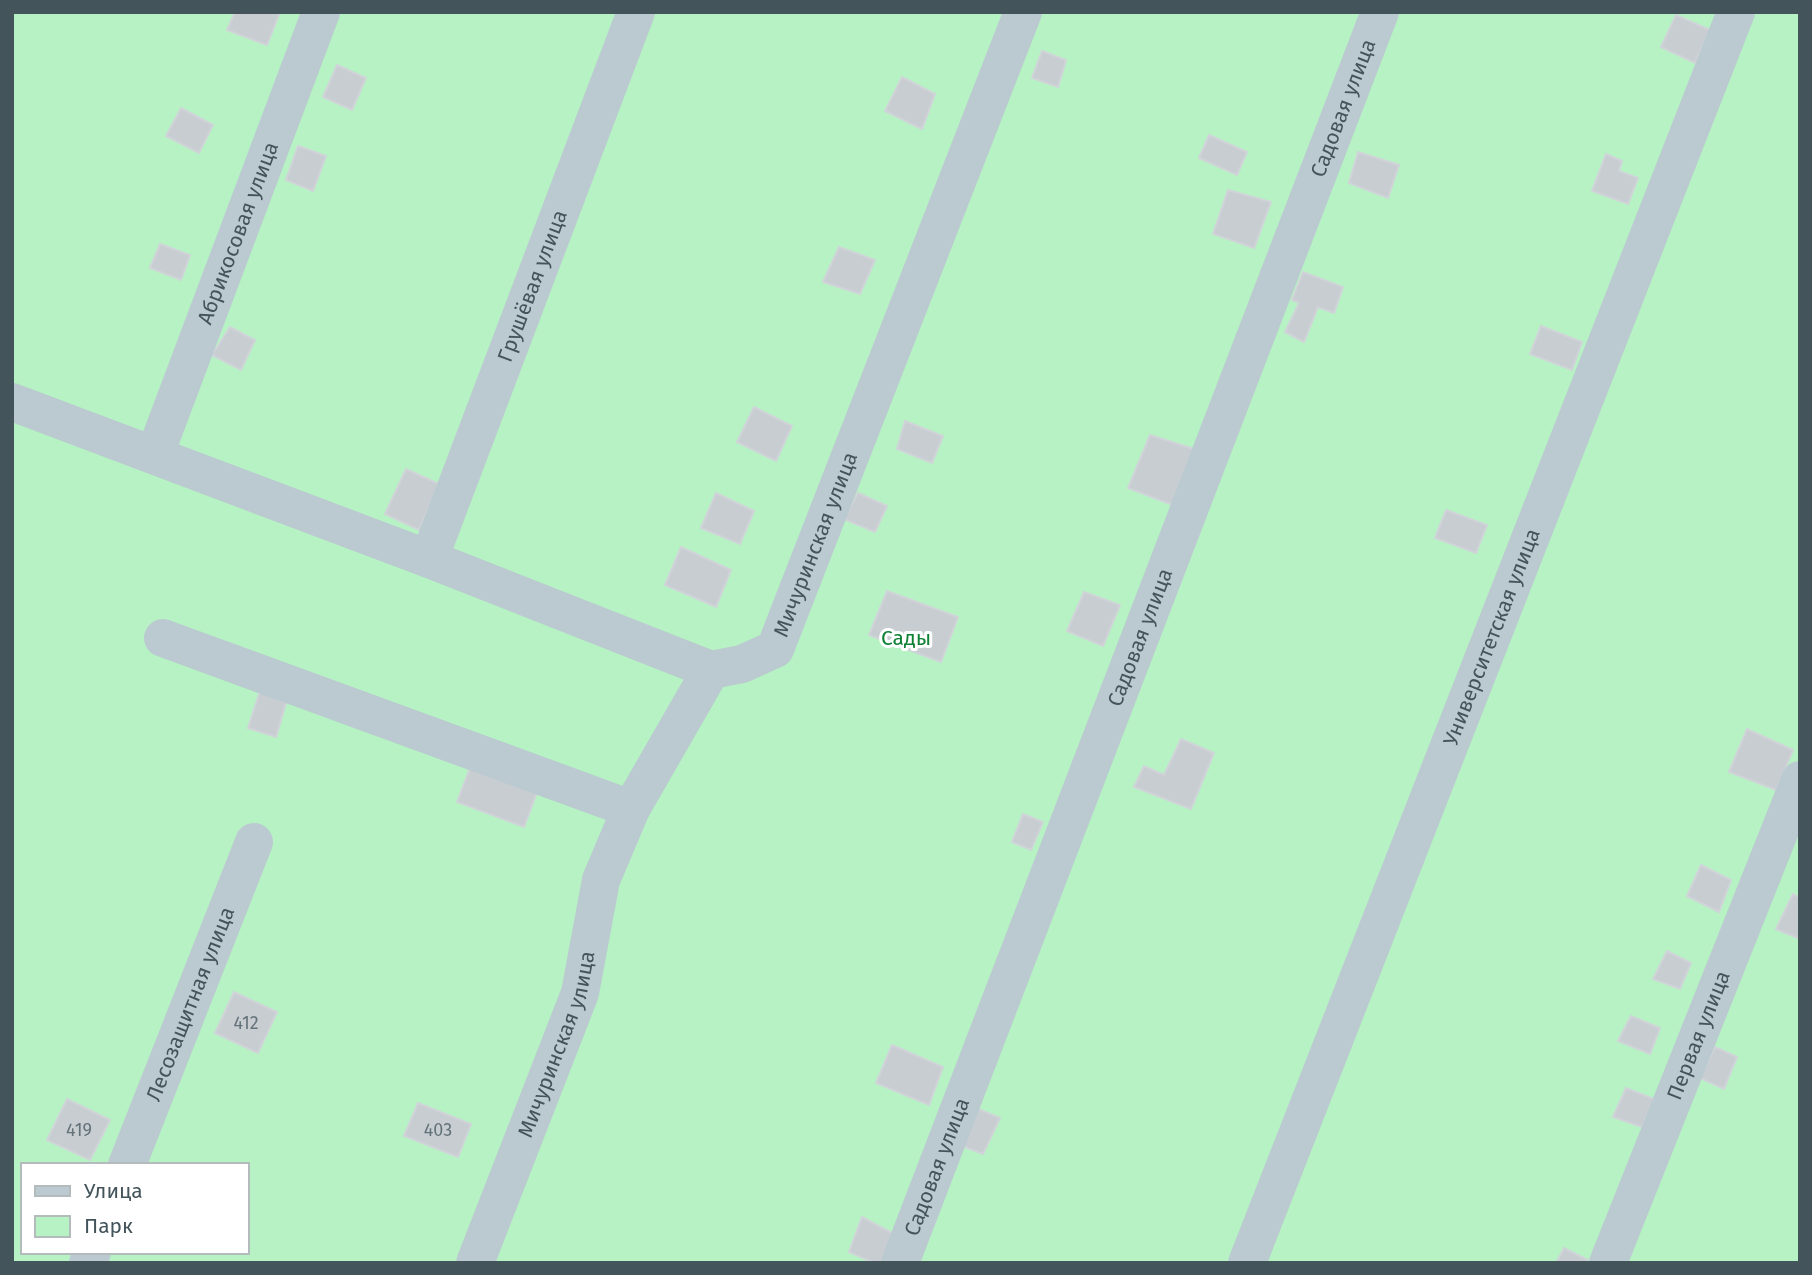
<svg xmlns="http://www.w3.org/2000/svg" width="1812" height="1275" viewBox="0 0 1812 1275" font-family="'Fira Sans',sans-serif">
<style>
.green{fill:#b6f2c3;fill-rule:evenodd}
.building{fill:#c8cdd2;stroke:#d0d4d9;stroke-width:2}
.lines{fill:none;stroke-linecap:round;stroke-linejoin:round}
.minor{stroke:#bbcad0;stroke-width:38}
.labels{text-anchor:middle;stroke-width:6;stroke-linejoin:round;paint-order:stroke}
.number-label{font-size:18px;fill:#647279}
.street-label{font-size:21px;fill:#43545b;stroke:#fff}
.park-label{font-size:21px;fill:#0f8136;stroke:#fff}
</style>
<rect width="100%" height="100%" fill="#f0eced"/>
<path class="green" d="M 12,12 L 1800,12 L 1800,1263 L 12,1263 ZM 23,1165 L 247,1165 L 247,1252 L 23,1252 Z"/>
<path class="building" d="M 235,12 L 280,12 L 267,45 L 227,30 Z
M 1676,15 L 1710,30 L 1695,63 L 1661,47 Z
M 1042,51 L 1066,60 L 1058,87 L 1032,78 Z
M 337,65 L 366,78 L 352,110 L 323,97 Z
M 902,77 L 935,94 L 922,129 L 885,111 Z
M 181,108 L 213,125 L 199,153 L 166,136 Z
M 1209,135 L 1247,152 L 1237,175 L 1199,158 Z
M 298,146 L 326,156 L 313,191 L 286,180 Z
M 1358,152 L 1399,165 L 1388,198 L 1349,183 Z
M 1606,154 L 1622,161 L 1619,171 L 1638,178 L 1628,204 L 1592,191 Z
M 1228,190 L 1271,202 L 1254,248 L 1213,234 Z
M 160,244 L 190,255 L 181,280 L 150,268 Z
M 839,247 L 875,260 L 860,294 L 823,282 Z
M 1303,272 L 1343,287 L 1334,313 L 1318,307 L 1304,342 L 1285,332 L 1299,303 L 1292,300 Z
M 1541,326 L 1582,342 L 1572,370 L 1530,354 Z
M 230,327 L 255,340 L 241,370 L 212,355 Z
M 754,407 L 792,426 L 776,461 L 737,442 Z
M 905,421 L 943,436 L 932,463 L 897,449 Z
M 1150,435 L 1197,450 L 1175,506 L 1128,488 Z
M 406,469 L 439,484 L 419,530 L 385,514 Z
M 716,493 L 754,511 L 740,544 L 701,528 Z
M 858,493 L 887,506 L 875,532 L 844,519 Z
M 1446,510 L 1487,525 L 1476,553 L 1435,538 Z
M 681,547 L 731,570 L 716,607 L 665,585 Z
M 887,591 L 958,617 L 941,662 L 869,635 Z
M 1084,592 L 1120,605 L 1103,646 L 1067,631 Z
M 260,691 L 287,700 L 276,737 L 248,728 Z
M 1747,729 L 1793,750 L 1776,790 L 1729,772 Z
M 1181,739 L 1214,753 L 1191,809 L 1134,787 L 1144,766 L 1164,775 Z
M 472,763 L 539,787 L 524,827 L 457,802 Z
M 1023,814 L 1043,822 L 1031,850 L 1012,842 Z
M 1701,865 L 1731,880 L 1719,912 L 1687,896 Z
M 1793,894 L 1800,898 L 1800,939 L 1776,929 Z
M 1667,951 L 1691,963 L 1680,989 L 1653,979 Z
M 234,992 L 277,1012 L 258,1053 L 215,1033 Z
M 1631,1016 L 1660,1028 L 1650,1054 L 1618,1041 Z
M 892,1045 L 943,1067 L 929,1105 L 876,1083 Z
M 1715,1047 L 1737,1057 L 1724,1089 L 1700,1078 Z
M 1626,1088 L 1654,1099 L 1642,1127 L 1613,1117 Z
M 67,1099 L 110,1120 L 90,1160 L 47,1140 Z
M 418,1103 L 471,1124 L 458,1157 L 404,1136 Z
M 976,1108 L 1000,1118 L 983,1154 L 962,1146 Z
M 862,1217 L 894,1234 L 884,1263 L 874,1263 L 849,1252 Z
M 1564,1248 L 1588,1260 L 1587,1263 L 1556,1263 Z"/>
<g class="lines">
<g class="minor">
<path d="M 12,402 L 429,559 L 711,670"/>
<path id="s1" d="M 155,454 L 321,12"/>
<path id="s2" d="M 429,559 L 636,12"/>
<path d="M 163,638 L 631,809"/>
<path id="s3" d="M 127,1165 L 254,842"/>
<path d="M 88,1263 L 92,1252"/>
<path id="s4" d="M 475,1263 L 580,993 L 601,880 L 631,809 L 711,670 L 742,664 L 775,649 L 1023,12"/>
<path id="s5" d="M 900,1263 L 1380,12"/>
<path id="s6" d="M 1247,1263 L 1736,12"/>
<path id="s7" d="M 1608,1263 L 1800,780"/>
</g>
</g>
<g class="labels">
<g class="number-label">
<text x="246" y="1029">412</text>
<text x="79" y="1136">419</text>
<text x="438" y="1136">403</text>
</g>
<g class="street-label">
<text dy="7" stroke="none"><textPath href="#s5" startOffset="1237">Садовая улица</textPath></text>
<text dy="7" stroke="none"><textPath href="#s1" startOffset="236">Абрикосовая улица</textPath></text>
<text dy="7" stroke="none"><textPath href="#s2" startOffset="292">Грушёвая улица</textPath></text>
<text dy="7" stroke="none"><textPath href="#s4" startOffset="822">Мичуринская улица</textPath></text>
<text dy="7" stroke="none"><textPath href="#s5" startOffset="670">Садовая улица</textPath></text>
<text dy="7" stroke="none"><textPath href="#s6" startOffset="672">Университетская улица</textPath></text>
<text dy="7" stroke="none"><textPath href="#s3" startOffset="173">Лесозащитная улица</textPath></text>
<text dy="7" stroke="none"><textPath href="#s7" startOffset="245">Первая улица</textPath></text>
<text dy="7" stroke="none"><textPath href="#s4" startOffset="234">Мичуринская улица</textPath></text>
<text dy="7" stroke="none"><textPath href="#s5" startOffset="103">Садовая улица</textPath></text>
</g>
<g class="park-label">
<text x="906" y="645">Сады</text>
</g>
</g>
<rect width="1812" height="1275" fill="none" stroke="#43545b" stroke-width="28"/>
<rect x="21" y="1163" width="228" height="91" fill="#ffffff" stroke="#b4bbbd" stroke-width="2"/>
<rect x="35" y="1186" width="35" height="10" fill="#bbcad0" stroke="#b4bbbd" stroke-width="2"/>
<text x="84" y="1198" font-size="21" fill="#43545b">Улица</text>
<rect x="35" y="1216" width="35" height="21" fill="#b6f2c3" stroke="#b4bbbd" stroke-width="2"/>
<text x="84" y="1233" font-size="21" fill="#43545b">Парк</text>
</svg>
